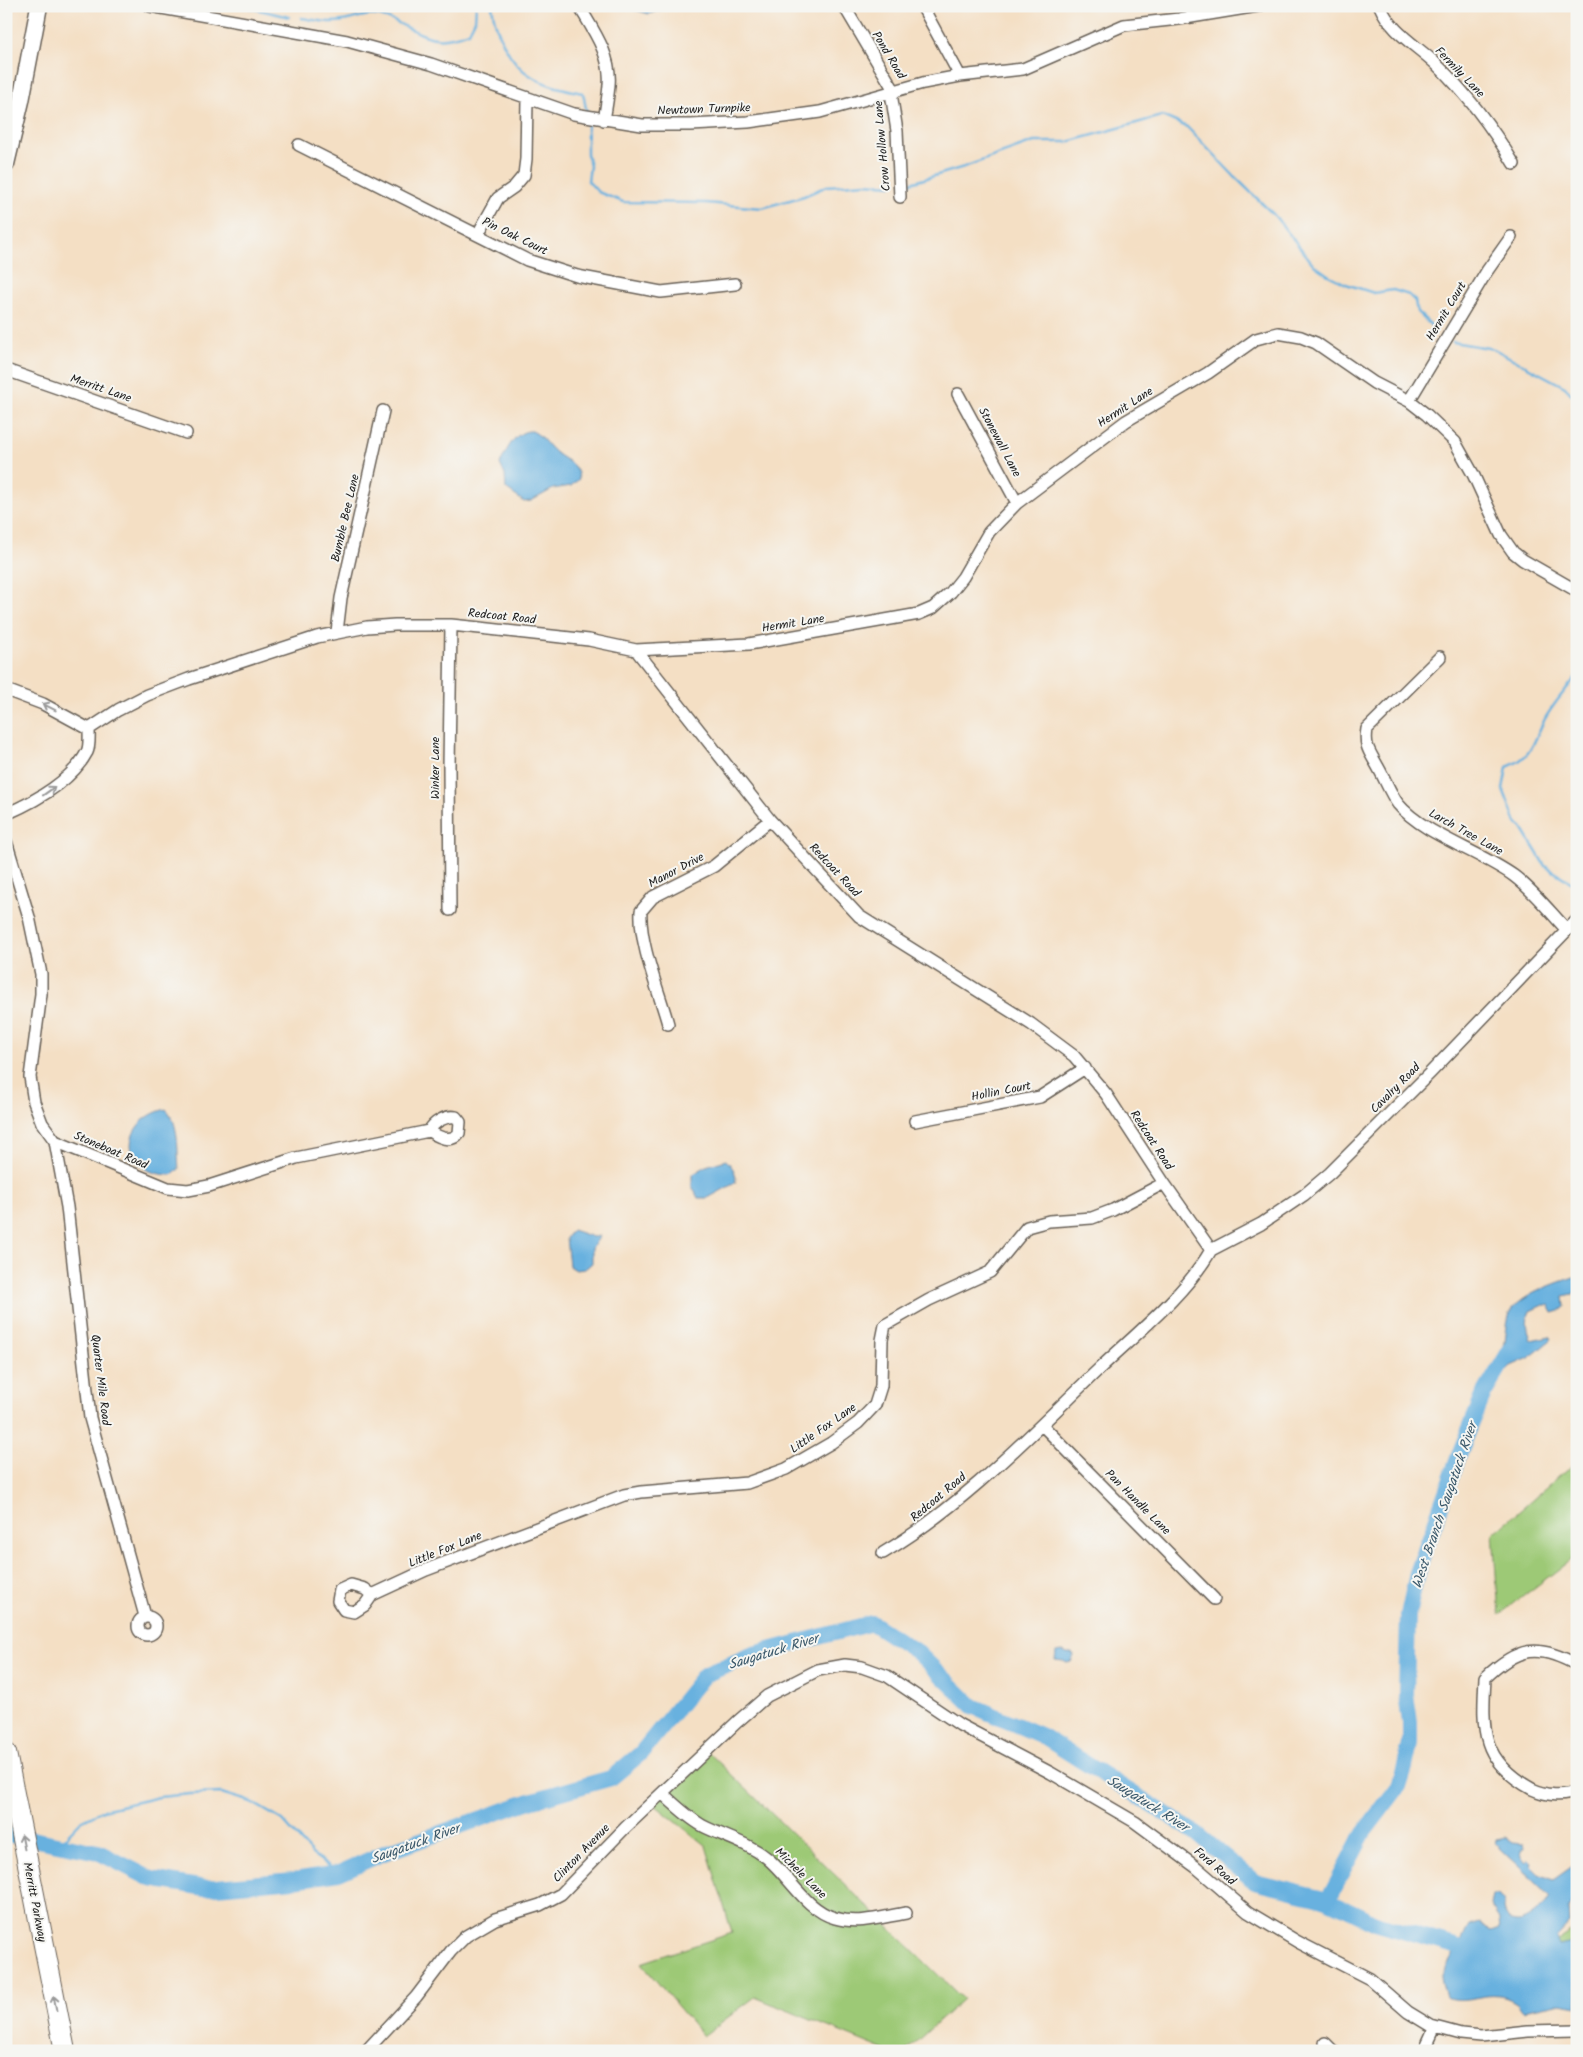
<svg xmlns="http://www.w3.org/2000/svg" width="1583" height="2057" viewBox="0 0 1583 2057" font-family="Kalam,sans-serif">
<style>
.green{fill:#9dc976;stroke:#5c7249}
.water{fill:#67b1df;stroke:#42667e}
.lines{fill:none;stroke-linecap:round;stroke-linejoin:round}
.stream{stroke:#67b1df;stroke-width:2.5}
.river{stroke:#67b1df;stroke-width:16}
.minor-casing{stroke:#686057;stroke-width:14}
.secondary-casing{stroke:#686057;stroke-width:19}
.motorway-casing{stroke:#686057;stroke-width:22}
.minor{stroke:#fff;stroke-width:11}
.secondary{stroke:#fff;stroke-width:16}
.motorway{stroke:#fff;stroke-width:20}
.oneway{stroke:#999}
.labels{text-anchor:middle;stroke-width:4;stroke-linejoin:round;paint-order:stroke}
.street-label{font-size:12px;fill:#1c1c1c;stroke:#f6f6f2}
.water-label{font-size:14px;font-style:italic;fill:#3a586a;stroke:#f6f6f2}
</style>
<rect width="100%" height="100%" fill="#f6f6f2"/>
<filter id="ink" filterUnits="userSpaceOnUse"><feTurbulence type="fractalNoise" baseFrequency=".02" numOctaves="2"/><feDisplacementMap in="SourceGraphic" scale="10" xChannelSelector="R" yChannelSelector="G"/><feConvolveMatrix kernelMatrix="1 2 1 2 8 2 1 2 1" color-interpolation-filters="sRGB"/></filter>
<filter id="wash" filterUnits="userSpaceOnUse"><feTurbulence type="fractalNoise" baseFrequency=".0096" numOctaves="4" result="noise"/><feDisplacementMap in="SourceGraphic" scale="20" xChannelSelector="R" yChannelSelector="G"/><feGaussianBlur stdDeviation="1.12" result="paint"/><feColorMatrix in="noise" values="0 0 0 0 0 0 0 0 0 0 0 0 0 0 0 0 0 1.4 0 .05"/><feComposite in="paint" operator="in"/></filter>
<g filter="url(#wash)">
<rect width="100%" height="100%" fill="#f4dfc4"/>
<path class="green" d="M 1577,1461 L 1577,1555 L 1499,1615 L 1493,1534 Z
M 705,1749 L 963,1999 L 906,2051 L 887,2051 L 755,1997 L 703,2036 L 641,1963 L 732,1933 L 706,1846 L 650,1801 Z
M 1577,1928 L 1577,1945 L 1563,1948 L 1550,1946 Z"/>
<path class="water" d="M 622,6 L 672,6 L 649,14 Z
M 532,431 C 543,436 547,446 556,453 C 565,461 578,463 579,479 L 571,486 L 553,489 L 531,501 L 524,502 L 506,489 L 505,475 L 500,464 C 506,452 514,430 532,431 Z
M 166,1109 C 180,1123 177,1151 179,1169 L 172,1175 C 119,1175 118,1121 166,1109 Z
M 726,1160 C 732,1166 738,1174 735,1183 L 708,1198 L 698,1198 L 692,1186 L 692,1175 L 706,1166 Z
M 572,1230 L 593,1237 L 600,1236 L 592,1248 L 592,1263 L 585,1269 L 576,1270 L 569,1266 L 566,1238 Z
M 1577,1276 L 1577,1293 L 1564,1296 L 1565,1307 L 1560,1311 L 1553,1313 L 1549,1305 L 1543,1305 L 1530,1311 C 1525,1322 1528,1330 1531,1340 L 1550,1336 L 1552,1339 L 1529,1358 L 1511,1366 L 1504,1373 L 1496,1364 C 1508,1347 1504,1335 1509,1316 C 1515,1296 1559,1282 1577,1276 Z
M 1063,1651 L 1067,1653 L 1072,1653 L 1074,1656 L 1071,1662 L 1067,1663 L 1063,1661 L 1055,1660 L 1056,1652 Z
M 1505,1837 L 1513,1843 L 1523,1844 L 1524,1847 C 1520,1854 1519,1856 1525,1862 L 1528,1859 L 1531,1862 L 1530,1865 L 1539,1874 L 1553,1880 L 1577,1863 L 1577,1895 L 1568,1910 L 1569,1924 L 1556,1938 L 1559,1946 L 1577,1942 L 1577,2006 L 1560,2003 L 1523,2011 C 1520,2008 1519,2004 1515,2002 C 1490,1986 1470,2006 1446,1997 L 1441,1977 L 1469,1926 L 1479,1923 L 1492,1931 L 1500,1928 L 1499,1919 L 1490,1905 L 1492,1895 L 1498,1895 L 1504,1902 C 1505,1906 1503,1909 1505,1913 C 1515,1937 1543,1907 1551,1897 L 1499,1848 L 1499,1844 L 1496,1843 L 1497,1839 Z"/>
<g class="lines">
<path class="stream" d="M 243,6 L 289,17
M 492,6 C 495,31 509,63 531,76 C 546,86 565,89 583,93 L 587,114
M 301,18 C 315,20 329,24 343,21 C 354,19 363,15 374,15 C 382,16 392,20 400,24 C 429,38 437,44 469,32 L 475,20 L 476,6
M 587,119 L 587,154 L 590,166 L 588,181 L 598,192 L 623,202 L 706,203 L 762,208 L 804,196 L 827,186 L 865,183 L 892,185
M 904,185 L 964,167 L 1034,142 L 1068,142 L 1162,116 L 1187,127 L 1234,176 L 1274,215 L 1314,265 L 1328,275 L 1346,284 L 1374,293 L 1393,290 L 1409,295 L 1415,301 L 1417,312 L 1434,328
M 1453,342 L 1494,349 L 1565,387 L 1577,400
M 1577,676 C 1566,689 1555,702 1546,717 C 1533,740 1535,756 1507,767 L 1503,789 L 1516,823 L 1522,828 L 1545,866 L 1577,886
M 58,1845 L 81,1821 L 103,1810 L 159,1797 L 190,1794 L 221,1793 L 251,1802 L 282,1820 L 312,1854 L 339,1873"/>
<path class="river" d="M 6,1834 L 98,1852 L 151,1879 L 205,1888 L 294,1880 L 339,1873 L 384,1853 L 530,1801 L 611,1778 L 640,1754 L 704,1675 L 754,1654 L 872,1623 L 917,1652 L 973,1706 L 1042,1736 L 1196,1833 L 1255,1882 L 1328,1900 L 1378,1924 L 1476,1952
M 1328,1900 L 1364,1832 L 1399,1786 L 1405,1767 L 1410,1743 L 1410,1722 L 1406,1695 L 1408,1615 L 1417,1573 L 1462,1447 L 1484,1394 L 1510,1350"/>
</g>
</g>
<g filter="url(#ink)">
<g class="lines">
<defs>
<path id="minor" d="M 150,6 L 347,41 L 431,64 L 574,114 L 642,125 L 691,125 L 748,122 L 820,112 L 923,83 L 960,76 L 1023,69 L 1124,25 L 1179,19 L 1258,6
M 579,6 C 593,30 612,56 609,85 C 608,97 606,109 604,120
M 844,6 L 895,92
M 922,6 L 960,76
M 1380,6 C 1391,32 1416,45 1436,64 C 1466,93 1492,127 1514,164
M 891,93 L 897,131 L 900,197
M 299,145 L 527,260 L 577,276 L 661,292 L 735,284
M 478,234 L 498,198 L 514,187 L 524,175 L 526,159 L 527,99
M 6,370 L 186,433
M 958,394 L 1017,503
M 1409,401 L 1487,271 L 1511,237
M 337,632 L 341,598 L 383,411
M 636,650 L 770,820 L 859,916 L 1031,1024 L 1074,1056 L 1106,1094 L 1164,1183 L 1211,1250
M 1440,657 L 1367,729 C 1364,747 1370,752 1378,767 C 1385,779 1390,793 1398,804 C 1423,834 1481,852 1514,876 C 1534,891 1550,912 1567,930
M 6,690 L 43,704 L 89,729
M 89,729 L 118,710 L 147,695 L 189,679 L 317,637 L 367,627 L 395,625 L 451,625 L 480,628 L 589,640 L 636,650 L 749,644 L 919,614 L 933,608 L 951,592 L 963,577 L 989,532 L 1017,503 L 1126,421 L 1208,373 L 1256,339 L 1278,333 L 1301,337 L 1316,343 L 1374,383 L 1409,401 L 1427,415 L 1455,442 L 1473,474 L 1501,535 L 1513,552 L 1523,560 L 1577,591
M 6,814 C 36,801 71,782 87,752 C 90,746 89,737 89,729
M 6,841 L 29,917 L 41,974 L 41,994 L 30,1077 L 34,1102 L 42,1123 L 55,1141 L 168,1188 L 188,1190 L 209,1186 L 296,1158 L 429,1131 C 434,1122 446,1115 456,1117 L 460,1122 L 459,1133 C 451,1144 438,1137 429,1131
M 450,910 L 449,767 L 451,625
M 668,1024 C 659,991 639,944 641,911 L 653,897 L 714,866 L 770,820
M 915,1121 L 1040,1097 L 1085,1068
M 55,1141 L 67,1207 L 90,1418 L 145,1616
M 1211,1250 L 1261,1224 L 1304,1195 L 1330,1173 L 1431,1072 L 1577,920
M 1042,1425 L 1214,1599
M 883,1553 C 964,1505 1032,1433 1100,1368 C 1137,1333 1186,1294 1211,1250
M 372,1595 L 365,1589 L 351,1585 L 340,1590 L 338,1601 L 344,1610 L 354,1612 L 365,1605 L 372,1595 L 426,1570 L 624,1495 L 641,1492 L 747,1483 L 786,1469 L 831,1443 L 858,1423 L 875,1405 L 881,1386 L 882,1340 L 885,1325 L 929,1300 L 990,1272 L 1027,1227 L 1049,1221 L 1092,1218 L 1113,1210 L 1164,1183
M138 1626a9 9 0 1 1 18 0a9 9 0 1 1-18 0Z
M 1577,1665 C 1538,1643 1517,1647 1485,1678 C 1482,1731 1481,1761 1532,1789 C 1545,1795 1564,1798 1577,1790
M 662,1793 C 675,1805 687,1817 703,1826 C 725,1837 748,1843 767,1858 C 790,1877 806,1910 835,1918 C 859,1925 882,1917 906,1913
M 1325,2043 L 1333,2051
M 366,2051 L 416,1997 L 451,1951 L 466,1936 L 495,1919 L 540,1905 L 561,1894 L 625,1828 L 737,1722 L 767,1696 L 818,1670 L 845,1665 L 862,1667 L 887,1676 L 960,1725 L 1051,1773 L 1135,1822 L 1196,1867 L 1248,1912 L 1298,1942 L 1370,1979 L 1408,2012 L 1431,2026 L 1461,2034 L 1481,2036 L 1528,2031 L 1577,2030
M 1424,2051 L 1435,2027"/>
<path id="secondary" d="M 6,164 L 21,101 L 39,6"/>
<path id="motorway" d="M 6,1753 L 65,2051"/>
</defs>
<use href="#minor" class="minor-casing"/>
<use href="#secondary" class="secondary-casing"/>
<use href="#motorway" class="motorway-casing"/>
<use href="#minor" class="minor"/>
<use href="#secondary" class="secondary"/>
<use href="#motorway" class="motorway"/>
</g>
<defs><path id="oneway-shaft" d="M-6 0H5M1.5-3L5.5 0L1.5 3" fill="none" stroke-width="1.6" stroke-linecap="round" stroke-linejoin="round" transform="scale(1.25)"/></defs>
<g class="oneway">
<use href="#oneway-shaft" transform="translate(49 707) rotate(-153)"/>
<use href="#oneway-shaft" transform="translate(49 791) rotate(-36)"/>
<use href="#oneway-shaft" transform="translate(23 1842) rotate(-101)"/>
<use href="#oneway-shaft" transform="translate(55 2003) rotate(-101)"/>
</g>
</g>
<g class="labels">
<g class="street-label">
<text transform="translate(889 55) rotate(59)" y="4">Pond Road</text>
<text transform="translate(1460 72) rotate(46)" y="4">Fermily Lane</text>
<text transform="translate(704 109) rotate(-2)" y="4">Newtown Turnpike</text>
<text transform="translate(882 146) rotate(-95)" y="4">Crow Hollow Lane</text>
<text transform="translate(515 236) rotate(26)" y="4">Pin Oak Court</text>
<text transform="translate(1446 311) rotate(-59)" y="4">Hermit Court</text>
<text transform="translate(101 388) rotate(19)" y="4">Merritt Lane</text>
<text transform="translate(1125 407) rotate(-33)" y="4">Hermit Lane</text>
<text transform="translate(1000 442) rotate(62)" y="4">Stonewall Lane</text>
<text transform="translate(345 518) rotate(-77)" y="4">Bumble Bee Lane</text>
<text transform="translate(502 616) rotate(6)" y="4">Redcoat Road</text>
<text transform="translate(793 623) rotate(-9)" y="4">Hermit Lane</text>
<text transform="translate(435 768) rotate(-90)" y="4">Winker Lane</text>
<text transform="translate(1466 832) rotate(29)" y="4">Larch Tree Lane</text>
<text transform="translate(676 870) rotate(-28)" y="4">Manor Drive</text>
<text transform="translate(835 870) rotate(47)" y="4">Redcoat Road</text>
<text transform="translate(1395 1088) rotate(-45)" y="4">Cavalry Road</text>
<text transform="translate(1001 1091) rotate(-11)" y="4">Hollin Court</text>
<text transform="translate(1152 1140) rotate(57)" y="4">Redcoat Road</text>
<text transform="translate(111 1150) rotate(23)" y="4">Stoneboat Road</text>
<text transform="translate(101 1380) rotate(83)" y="4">Quarter Mile Road</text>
<text transform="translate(823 1428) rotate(-35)" y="4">Little Fox Lane</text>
<text transform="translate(938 1497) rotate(-40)" y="4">Redcoat Road</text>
<text transform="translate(1138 1502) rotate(45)" y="4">Pan Handle Lane</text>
<text transform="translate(445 1549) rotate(-22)" y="4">Little Fox Lane</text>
<text transform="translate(581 1853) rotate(-46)" y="4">Clinton Avenue</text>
<text transform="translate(1215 1866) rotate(41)" y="4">Ford Road</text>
<text transform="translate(801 1873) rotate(45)" y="4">Michele Lane</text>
<text transform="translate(35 1902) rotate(79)" y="4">Merritt Parkway</text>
</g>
<g class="water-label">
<text transform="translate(1444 1505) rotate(-71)" y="5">West Branch Saugatuck River</text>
<text transform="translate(773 1651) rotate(-17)" y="5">Saugatuck River</text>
<text transform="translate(1148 1803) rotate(32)" y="5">Saugatuck River</text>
<text transform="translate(415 1843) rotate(-20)" y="5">Saugatuck River</text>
</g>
</g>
<rect width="1583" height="2057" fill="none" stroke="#f6f6f2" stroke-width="25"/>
</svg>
